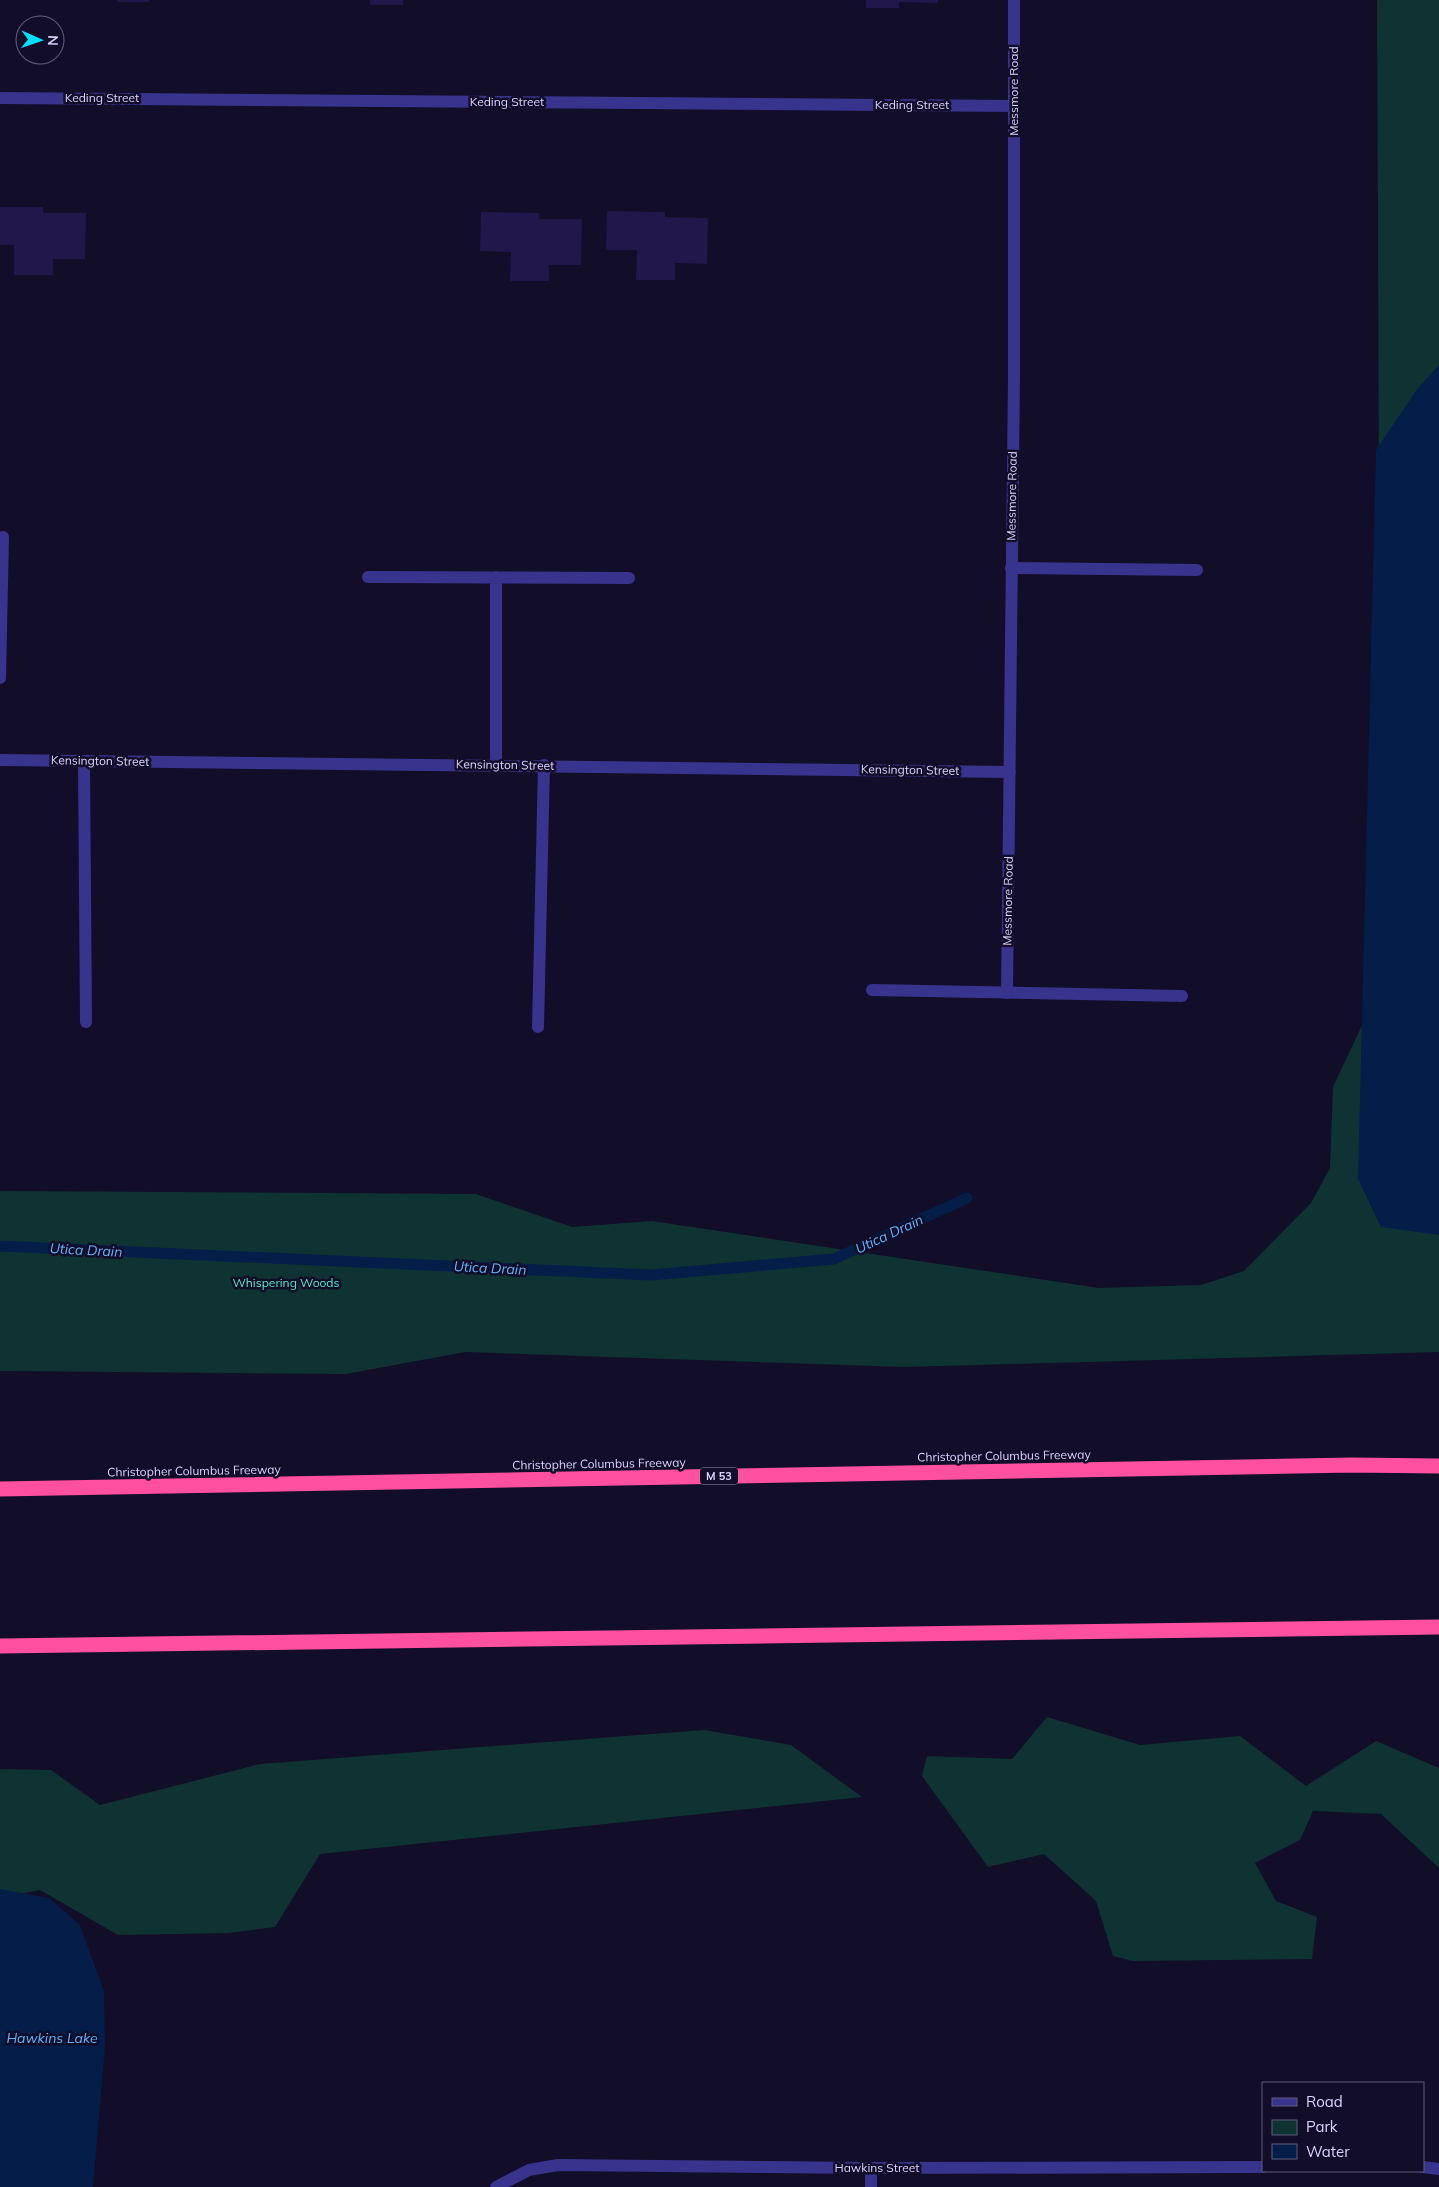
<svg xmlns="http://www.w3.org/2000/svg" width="1439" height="2187" viewBox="0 0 1439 2187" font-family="Mulish,sans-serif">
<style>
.green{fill:#0f3332}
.water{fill:#051d49}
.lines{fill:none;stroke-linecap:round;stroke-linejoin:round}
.stream{stroke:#051d49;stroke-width:11}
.building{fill:#22174b}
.lane{stroke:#38338c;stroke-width:12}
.street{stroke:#38338c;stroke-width:12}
.highway{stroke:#ff4fa0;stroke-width:15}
.labels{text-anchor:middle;stroke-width:5;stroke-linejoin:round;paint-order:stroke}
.shield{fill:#120d28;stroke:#9e98be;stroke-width:1}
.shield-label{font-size:11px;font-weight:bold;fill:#dad4ff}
.street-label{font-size:12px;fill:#dad4ff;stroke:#120d28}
.park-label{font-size:12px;fill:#53ecc8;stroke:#120d28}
.water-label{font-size:14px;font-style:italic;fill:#62b4ff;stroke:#120d28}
</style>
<rect width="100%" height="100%" fill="#120d28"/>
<path class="green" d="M 1377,0 L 1439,0 L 1439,457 L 1379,480 Z
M 1365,1019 L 1439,1134 L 1439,1352 L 905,1367 L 465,1352 L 346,1374 L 0,1371 L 0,1191 L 476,1194 L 572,1227 L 652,1221 L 1099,1288 L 1201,1285 L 1244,1271 L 1311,1203 L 1330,1168 L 1333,1087 Z
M 1047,1717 L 1140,1745 L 1240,1736 L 1306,1786 L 1376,1741 L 1439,1768 L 1439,1868 L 1381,1814 L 1313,1811 L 1300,1840 L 1255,1863 L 1276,1901 L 1317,1917 L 1312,1959 L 1133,1961 L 1113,1956 L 1096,1901 L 1044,1854 L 988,1867 L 922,1776 L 927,1756 L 1012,1759 Z
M 704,1730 L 791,1745 L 862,1797 L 320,1854 L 275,1927 L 228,1933 L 118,1935 L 40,1890 L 0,1898 L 0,1769 L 51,1770 L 100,1805 L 260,1764 Z"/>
<path class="water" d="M 1439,365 L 1439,1235 L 1381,1227 L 1358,1179 L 1376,450 L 1418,388 Z
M 0,1889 L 49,1898 L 80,1925 L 104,1991 L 105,2047 L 93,2187 L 0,2187 Z"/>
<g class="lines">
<path class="stream" d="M 0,1246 L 651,1275 L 834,1259 L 967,1198"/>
</g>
<path class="building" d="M 117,0 L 149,0 L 149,2 L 117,2 Z
M 370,0 L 403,0 L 403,5 L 370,5 Z
M 866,0 L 938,0 L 938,3 L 899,2 L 899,8 L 866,8 Z
M 0,207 L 43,207 L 43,213 L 86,213 L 85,259 L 53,259 L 53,275 L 14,275 L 14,245 L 0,245 Z
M 607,211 L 665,212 L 665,217 L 708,218 L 707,264 L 675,263 L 675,280 L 636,280 L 637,250 L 606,250 Z
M 481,212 L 539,213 L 539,219 L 582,219 L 581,265 L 549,265 L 549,281 L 510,281 L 511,252 L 480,251 Z"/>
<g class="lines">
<path class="lane" d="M 1011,568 L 1197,570
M 368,577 L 629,578
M 0,678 L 3,537
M 84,762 L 86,1022
M 496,765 L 496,577
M 872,990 L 1182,996
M 538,1027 L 544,765"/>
<path class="street" d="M 0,98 L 1014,106
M 0,760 L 1010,772
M 1007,993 L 1014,378 L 1014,0
M 1423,2167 L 1439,2169
M 496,2187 L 529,2170 L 558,2165 L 871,2168 L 1263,2167
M 871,2187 L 871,2168"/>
<path class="highway" d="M 0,1489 L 1352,1465 L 1439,1466
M 0,1646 L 1439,1627"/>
</g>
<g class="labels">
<rect class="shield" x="700" y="1467.5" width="38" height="17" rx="4"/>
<g class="shield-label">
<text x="719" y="1480">M 53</text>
</g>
<g class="street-label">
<text transform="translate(1014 91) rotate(-90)" y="4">Messmore Road</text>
<text x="102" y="102">Keding Street</text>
<text x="507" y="106">Keding Street</text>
<text x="912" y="109">Keding Street</text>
<text transform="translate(1012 496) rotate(-89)" y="4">Messmore Road</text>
<text transform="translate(100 761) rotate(1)" y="4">Kensington Street</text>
<text transform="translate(505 765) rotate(1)" y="4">Kensington Street</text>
<text transform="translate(910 770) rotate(1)" y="4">Kensington Street</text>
<text transform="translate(1008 901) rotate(-89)" y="4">Messmore Road</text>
<text transform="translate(1004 1456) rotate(-1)" y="4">Christopher Columbus Freeway</text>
<text transform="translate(599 1464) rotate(-1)" y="4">Christopher Columbus Freeway</text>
<text transform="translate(194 1471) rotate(-1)" y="4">Christopher Columbus Freeway</text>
<text x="877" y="2172">Hawkins Street</text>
</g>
<g class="park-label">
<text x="286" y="1287">Whispering Woods</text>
</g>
<g class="water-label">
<text transform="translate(889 1234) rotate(-25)" y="5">Utica Drain</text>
<text transform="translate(86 1250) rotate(3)" y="5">Utica Drain</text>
<text transform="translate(490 1268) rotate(3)" y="5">Utica Drain</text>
<text x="52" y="2043">Hawkins Lake</text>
</g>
</g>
<rect x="1262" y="2082" width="162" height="90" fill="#120d28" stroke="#625d7e"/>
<rect x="1272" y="2098" width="25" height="8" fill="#38338c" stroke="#625d7e"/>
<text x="1306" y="2107" font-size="15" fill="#dad4ff">Road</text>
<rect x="1272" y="2120" width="25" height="15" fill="#0f3332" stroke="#625d7e"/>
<text x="1306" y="2132" font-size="15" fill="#dad4ff">Park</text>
<rect x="1272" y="2144" width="25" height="15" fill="#051d49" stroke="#625d7e"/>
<text x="1306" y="2157" font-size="15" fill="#dad4ff">Water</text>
<g transform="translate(40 40) rotate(92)"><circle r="24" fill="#120d28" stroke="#625d7e"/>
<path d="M0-4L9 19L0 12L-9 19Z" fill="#00e1ff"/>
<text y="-8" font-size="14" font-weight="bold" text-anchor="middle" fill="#dad4ff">N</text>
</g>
</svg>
